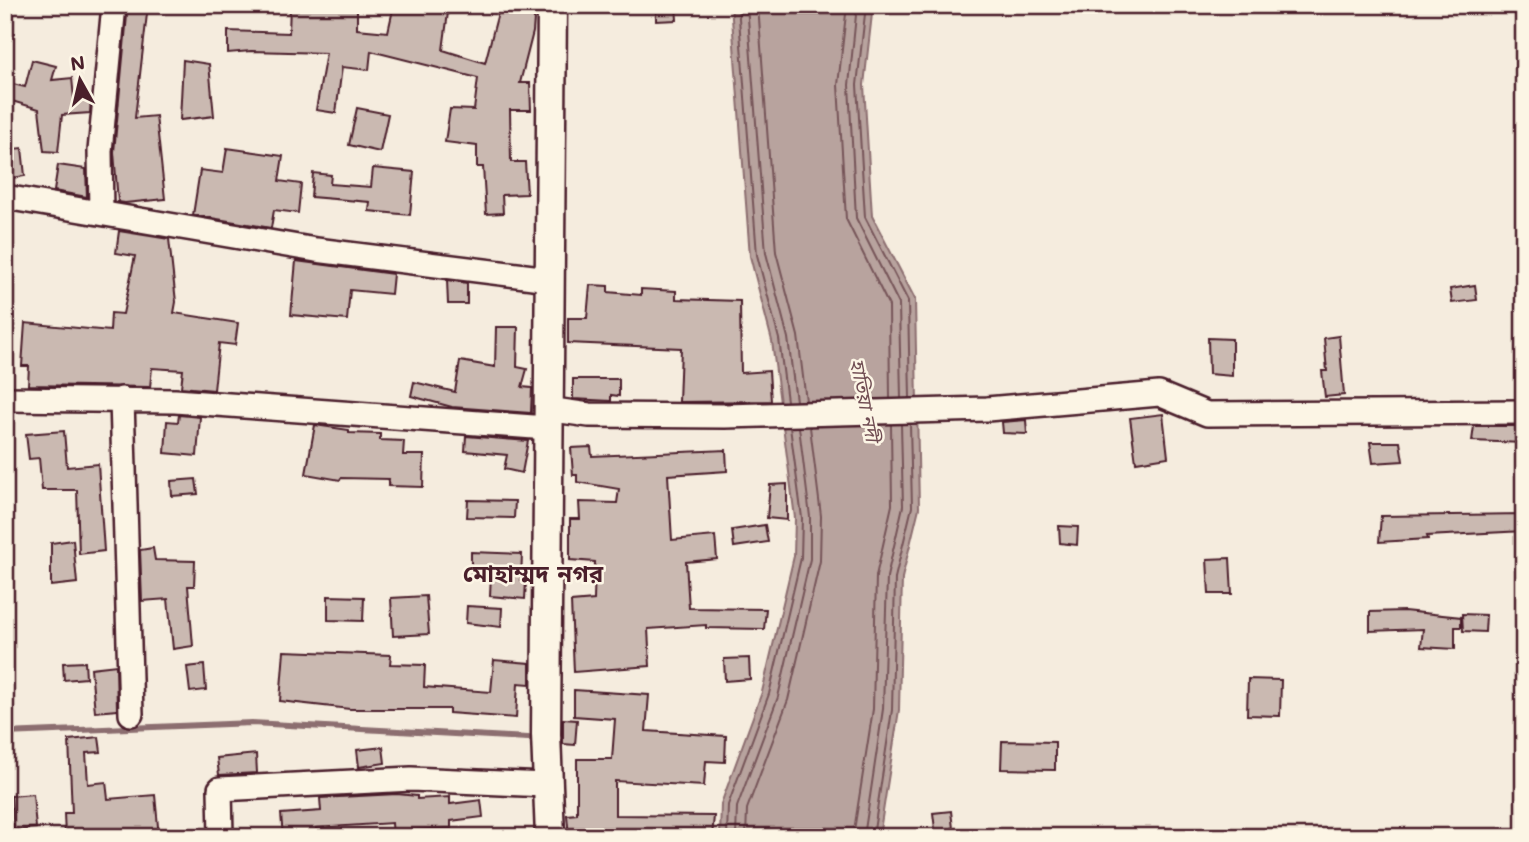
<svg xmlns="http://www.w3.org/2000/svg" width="1529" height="842" viewBox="0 0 1529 842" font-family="Mali,'Noto Sans Bengali',sans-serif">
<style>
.water{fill:#b8a39e;stroke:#8c6e70;stroke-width:2}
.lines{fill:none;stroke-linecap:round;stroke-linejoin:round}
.shore{stroke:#765459;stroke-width:2}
.stream{stroke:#8c6e70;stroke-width:6}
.building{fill:#cab9b1;stroke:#4a1f2b;stroke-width:2}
.minor-casing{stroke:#4a1f2b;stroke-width:28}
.major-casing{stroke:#4a1f2b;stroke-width:33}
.minor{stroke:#fcf5e5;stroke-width:23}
.major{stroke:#fcf5e5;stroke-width:28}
.labels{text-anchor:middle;stroke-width:5;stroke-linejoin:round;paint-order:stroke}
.water-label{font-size:19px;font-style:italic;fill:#704d53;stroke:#fcf5e5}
.district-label{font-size:24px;font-weight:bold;fill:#4a1f2b;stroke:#fcf5e5}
</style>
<rect width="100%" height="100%" fill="#f5ecde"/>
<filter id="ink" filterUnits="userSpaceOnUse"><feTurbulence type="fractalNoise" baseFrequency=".0143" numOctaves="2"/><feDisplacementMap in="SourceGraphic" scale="14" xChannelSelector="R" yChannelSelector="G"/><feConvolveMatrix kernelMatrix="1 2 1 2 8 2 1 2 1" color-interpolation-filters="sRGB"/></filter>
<g filter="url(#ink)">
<path class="water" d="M 731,5 L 873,5 L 864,85 L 872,216 L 915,299 L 919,508 L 902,578 L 899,710 L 879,837 L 720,837 L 721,804 L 762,692 L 794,556 L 795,518 L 772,341 L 750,256 Z"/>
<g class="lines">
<path class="shore" d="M 738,5 L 757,255 L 779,339 L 787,401
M 747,5 L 766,253 L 788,338 L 796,401
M 758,5 L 776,252 L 798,336 L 806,401
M 847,5 L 838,85 L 846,219 L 889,306 L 890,398
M 857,5 L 849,85 L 856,218 L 899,304 L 901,398
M 866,5 L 857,85 L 865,217 L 908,301 L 910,398
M 727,837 L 728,805 L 769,694 L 801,558 L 802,518 L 790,427
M 736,837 L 737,807 L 778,697 L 810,559 L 810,517 L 799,427
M 746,837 L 747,809 L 788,700 L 820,561 L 821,516 L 810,427
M 853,837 L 873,709 L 876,576 L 892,505 L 891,425
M 864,837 L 883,709 L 887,577 L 903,506 L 901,424
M 873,837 L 892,710 L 895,578 L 912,507 L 910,424"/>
<path class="stream" d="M 5,733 L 252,723 L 528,738"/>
</g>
<path class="building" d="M 128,5 L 148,5 L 135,118 L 156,116 L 165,199 L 125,203 L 118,202 L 114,152 Z
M 290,5 L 357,5 L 357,29 L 388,32 L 394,5 L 449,5 L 443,50 L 485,63 L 500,5 L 535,5 L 533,32 L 520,83 L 530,83 L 531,110 L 510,110 L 511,162 L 525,162 L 527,194 L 502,195 L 503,213 L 486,214 L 483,167 L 477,167 L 477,146 L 445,142 L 450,109 L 474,110 L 478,78 L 371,51 L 369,70 L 342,67 L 336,113 L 316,110 L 326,53 L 251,51 L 228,53 L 228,31 L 289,33 Z
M 656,5 L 676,5 L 677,20 L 656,21 Z
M 32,60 L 56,66 L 52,80 L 72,78 L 74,98 L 91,96 L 90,113 L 62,115 L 58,152 L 44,151 L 39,109 L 5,99 L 5,82 L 25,87 Z
M 183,60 L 209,64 L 214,116 L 180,120 Z
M 357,108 L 388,114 L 380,152 L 349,145 Z
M 22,148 L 25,176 L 5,179 L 5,150 Z
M 227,148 L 283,156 L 279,181 L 301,184 L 298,213 L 274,210 L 271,228 L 193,215 L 200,170 L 223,173 Z
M 58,165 L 86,169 L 87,197 L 54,191 Z
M 373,168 L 414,172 L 410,215 L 369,211 L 370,202 L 311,197 L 313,173 L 331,175 L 330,184 L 371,187 Z
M 119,231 L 169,239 L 176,302 L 174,313 L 238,323 L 235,345 L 219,343 L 214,390 L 181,387 L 183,370 L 152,368 L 150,387 L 28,385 L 29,366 L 22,366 L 25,323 L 110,331 L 111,313 L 123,314 L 135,256 L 116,253 Z
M 296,261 L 393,274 L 391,294 L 350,290 L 347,320 L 291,315 Z
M 447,280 L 467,283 L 467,304 L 448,304 Z
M 590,285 L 608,286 L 608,292 L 641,295 L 641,289 L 676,291 L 676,299 L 740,301 L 741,373 L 769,371 L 771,401 L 679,402 L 681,348 L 568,343 L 568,318 L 587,318 Z
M 1475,285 L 1477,300 L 1452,303 L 1450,289 Z
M 496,327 L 518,327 L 517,367 L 527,369 L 522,387 L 532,388 L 531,413 L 452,407 L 411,396 L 414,382 L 455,392 L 460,361 L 495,367 Z
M 1339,336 L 1344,395 L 1325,397 L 1322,371 L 1327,371 L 1324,338 Z
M 1208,338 L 1232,339 L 1232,376 L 1209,374 Z
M 573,379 L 619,379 L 619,396 L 611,395 L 611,401 L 573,399 Z
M 1163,414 L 1168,457 L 1136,462 L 1130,418 Z
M 179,415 L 200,417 L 197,456 L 165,453 L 167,421 L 178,422 Z
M 1026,420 L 1027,434 L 1003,433 L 1002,422 Z
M 315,425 L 349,430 L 349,433 L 380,434 L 380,440 L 404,441 L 403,455 L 424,455 L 423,487 L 388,486 L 389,479 L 341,478 L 340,480 L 306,474 Z
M 1474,426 L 1524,426 L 1524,443 L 1472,441 Z
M 64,431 L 67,467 L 98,464 L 104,551 L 79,554 L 77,490 L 42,490 L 39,458 L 29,459 L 26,434 Z
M 466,436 L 528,441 L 522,473 L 504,469 L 507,455 L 465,451 Z
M 1370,442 L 1400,442 L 1403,461 L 1373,463 Z
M 591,447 L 592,456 L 726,450 L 727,471 L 668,475 L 672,540 L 715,536 L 717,559 L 686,562 L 689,608 L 766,609 L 764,629 L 706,628 L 706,625 L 648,629 L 650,666 L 574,672 L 571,602 L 594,600 L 595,562 L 570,560 L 570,519 L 580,519 L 579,502 L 617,503 L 619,489 L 577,482 L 577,475 L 573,475 L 571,448 Z
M 196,479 L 198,494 L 172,496 L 171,481 Z
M 787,484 L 787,520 L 767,518 L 770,485 Z
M 468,500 L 515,501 L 514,518 L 467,517 Z
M 1524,514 L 1524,531 L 1427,536 L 1428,539 L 1379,542 L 1381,516 Z
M 765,525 L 768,542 L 734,547 L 732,530 Z
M 1059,526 L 1078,527 L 1077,545 L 1060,543 Z
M 73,540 L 77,583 L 51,586 L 51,543 Z
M 153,548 L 155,560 L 195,561 L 194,586 L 188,586 L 193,646 L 173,649 L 168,599 L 142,601 L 140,550 Z
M 471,552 L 522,554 L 521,580 L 526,581 L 525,599 L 490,596 L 491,573 L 471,573 Z
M 1230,558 L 1232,594 L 1209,594 L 1207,559 Z
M 328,596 L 364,597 L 363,621 L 328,620 Z
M 426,596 L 429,634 L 393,636 L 391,598 Z
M 467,606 L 502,608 L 501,627 L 466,623 Z
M 1404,611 L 1461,617 L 1461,627 L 1455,627 L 1455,649 L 1421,647 L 1423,629 L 1370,631 L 1370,612 Z
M 1462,614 L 1486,615 L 1485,632 L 1463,631 Z
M 284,651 L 391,655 L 390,664 L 425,665 L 424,687 L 491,692 L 494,660 L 530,663 L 530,684 L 518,683 L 516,718 L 449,713 L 449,709 L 350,709 L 280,701 Z
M 749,658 L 750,679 L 725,681 L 724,659 Z
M 85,662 L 86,678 L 64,680 L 63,663 Z
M 116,665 L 117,710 L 95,712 L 91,668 Z
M 204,665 L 206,690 L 190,692 L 187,667 Z
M 1248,679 L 1281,680 L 1280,716 L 1247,715 Z
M 574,690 L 649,695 L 646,731 L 726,736 L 725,762 L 706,761 L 704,786 L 615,781 L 615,815 L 714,816 L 712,837 L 590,834 L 590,837 L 569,837 L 567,815 L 577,814 L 577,759 L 612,759 L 615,719 L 574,716 Z
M 563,719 L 577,720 L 575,745 L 563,744 Z
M 99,737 L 101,752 L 86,753 L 88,784 L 106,782 L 108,799 L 155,795 L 159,837 L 65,837 L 64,813 L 72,813 L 69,740 Z
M 1002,741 L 1055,742 L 1055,770 L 1001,769 Z
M 383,747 L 385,763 L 359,767 L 357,750 Z
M 256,754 L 257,773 L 219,775 L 217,758 Z
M 33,794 L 36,828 L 14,830 L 11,796 Z
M 397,794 L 417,796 L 417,799 L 450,797 L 450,804 L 481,800 L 483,817 L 451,821 L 451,828 L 410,830 L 410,837 L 393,837 L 392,823 L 316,828 L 317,837 L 283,837 L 281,814 L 321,811 L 320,798 Z
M 951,811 L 954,837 L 936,837 L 933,813 Z"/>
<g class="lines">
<defs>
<path id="minor" d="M 5,197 L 316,250 L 549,279
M 101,212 L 100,151 L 114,5
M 5,399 L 175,401 L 547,428
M 122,399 L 131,714
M 547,409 L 589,415 L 725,416 L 987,409 L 1159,394 L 1207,414 L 1524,412
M 221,837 L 220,789 L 411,779 L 546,785"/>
<path id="major" d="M 550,837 L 546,734 L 552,5"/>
</defs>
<use href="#minor" class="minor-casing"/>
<use href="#major" class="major-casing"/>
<use href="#minor" class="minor"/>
<use href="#major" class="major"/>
</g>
</g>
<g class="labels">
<g class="water-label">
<text transform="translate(865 400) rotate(79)" y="7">হাতিয়া নদী</text>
</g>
<g class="district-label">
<text x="533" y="582">মোহাম্মদ নগর</text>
</g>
</g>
<rect width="1529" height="842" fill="none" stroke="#fcf5e5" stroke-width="28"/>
<rect x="14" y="14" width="1501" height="814" fill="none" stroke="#4a1f2b" stroke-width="2.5" filter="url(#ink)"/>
<g transform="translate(80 80) rotate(352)" stroke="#fcf5e5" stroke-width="5" paint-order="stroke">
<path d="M0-5L12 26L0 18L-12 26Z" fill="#4a1f2b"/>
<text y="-10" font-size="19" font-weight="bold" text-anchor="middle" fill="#4a1f2b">N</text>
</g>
</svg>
